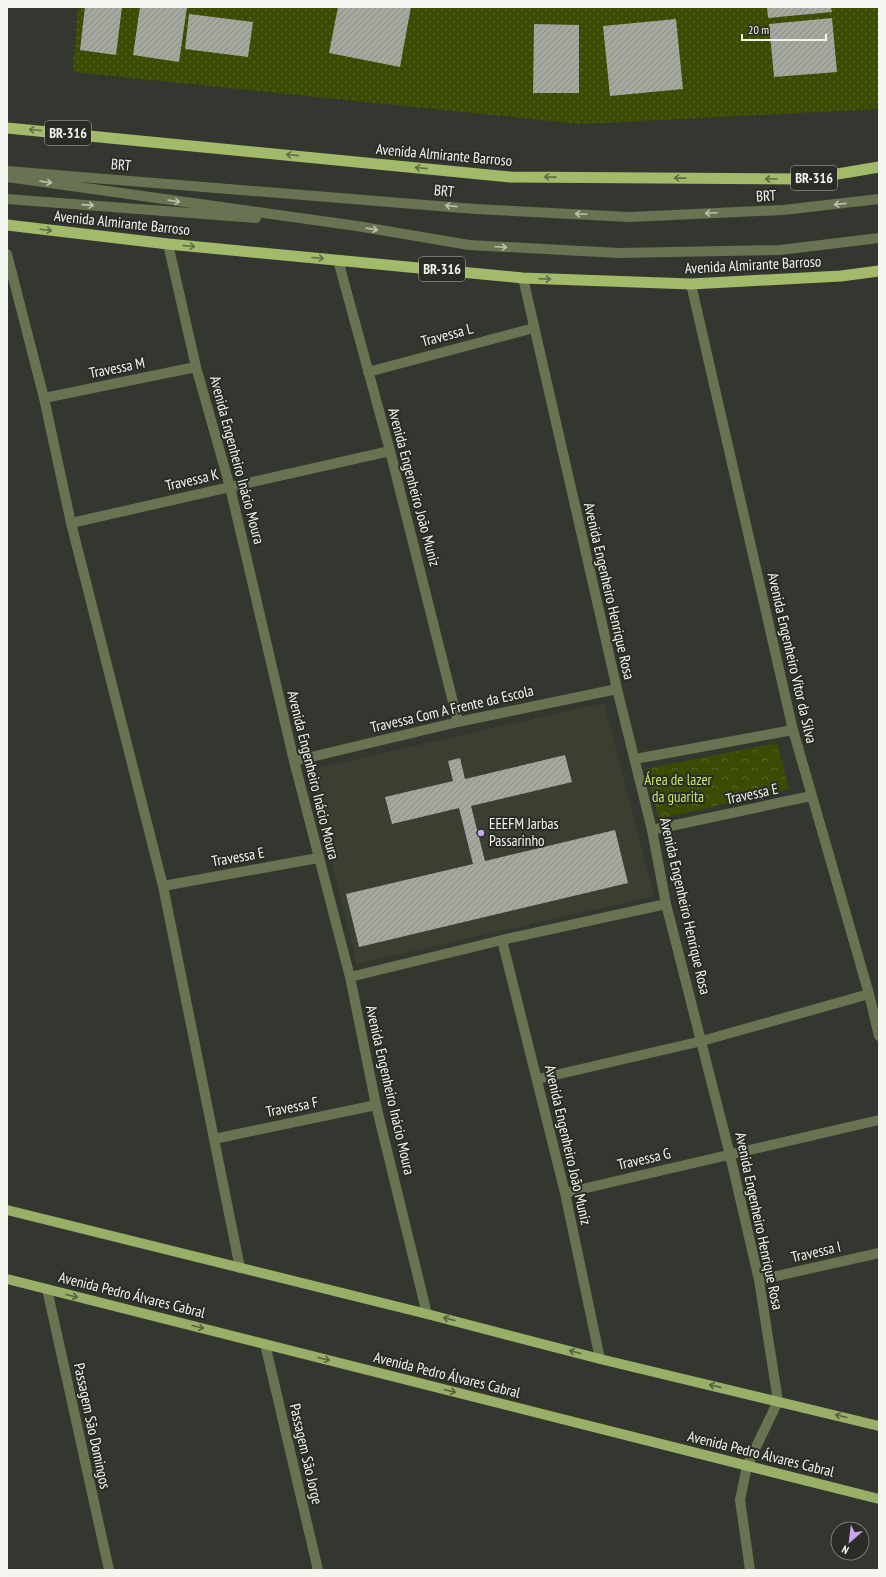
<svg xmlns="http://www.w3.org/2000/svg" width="886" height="1577" viewBox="0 0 886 1577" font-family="'PT Sans Narrow',sans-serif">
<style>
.built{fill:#3a3f31}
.grass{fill:url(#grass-dots)}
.park{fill:url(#park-crowns)}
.building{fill:url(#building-hatch)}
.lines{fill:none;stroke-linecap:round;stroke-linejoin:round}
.service{stroke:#687351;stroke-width:10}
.minor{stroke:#687351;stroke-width:10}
.primary{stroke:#99af67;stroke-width:10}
.trunk{stroke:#a3ba6b;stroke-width:11}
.oneway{stroke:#606c44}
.oneway2{stroke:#bbc1b0}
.oneway3{stroke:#56613f}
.poi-dot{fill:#c5a7f1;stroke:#2a2d25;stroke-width:1.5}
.labels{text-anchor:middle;stroke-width:4;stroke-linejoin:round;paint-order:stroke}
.shield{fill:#2a2d25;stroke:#b7b9b2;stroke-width:1}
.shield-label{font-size:14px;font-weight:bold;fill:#f3f5ef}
.street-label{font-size:15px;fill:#f3f5ef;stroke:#2a2d25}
.park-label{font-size:15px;fill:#c5e672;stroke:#2a2d25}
.poi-label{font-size:15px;fill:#f3f5ef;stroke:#2a2d25;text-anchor:start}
</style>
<defs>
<pattern id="grass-dots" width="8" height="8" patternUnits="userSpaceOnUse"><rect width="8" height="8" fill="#3b4b01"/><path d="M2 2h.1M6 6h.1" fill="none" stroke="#586626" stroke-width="1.8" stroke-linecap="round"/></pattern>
<pattern id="park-crowns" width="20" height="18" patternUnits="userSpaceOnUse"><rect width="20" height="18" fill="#3b4b01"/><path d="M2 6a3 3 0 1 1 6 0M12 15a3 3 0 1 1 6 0" fill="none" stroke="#586626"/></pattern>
<pattern id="building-hatch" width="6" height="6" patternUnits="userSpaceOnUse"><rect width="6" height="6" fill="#a4a89e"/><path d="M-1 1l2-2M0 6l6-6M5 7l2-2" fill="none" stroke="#898c84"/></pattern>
</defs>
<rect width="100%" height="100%" fill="#34372f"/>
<path class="built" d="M 604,703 L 654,896 L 357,964 L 309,770 Z"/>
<path class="grass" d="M 78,7 L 879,7 L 879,109 L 580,124 L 73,72 Z"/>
<path class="park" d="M 777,743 L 789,789 L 659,819 L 645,769 Z"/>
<path class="building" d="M 85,7 L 122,7 L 116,55 L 80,50 Z
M 140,7 L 187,7 L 179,62 L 133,55 Z
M 338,7 L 411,7 L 400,67 L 329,53 Z
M 767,7 L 831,7 L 832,12 L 768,18 Z
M 189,14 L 253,22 L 248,57 L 185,49 Z
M 832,18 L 837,72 L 774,77 L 769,24 Z
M 676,19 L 683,89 L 610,96 L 603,26 Z
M 534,24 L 579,25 L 579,93 L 533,93 Z
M 565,755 L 572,782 L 471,806 L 485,861 L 615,830 L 628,883 L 359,947 L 346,894 L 473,864 L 459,808 L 392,824 L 385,797 L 453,781 L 448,761 L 460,758 L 465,779 Z"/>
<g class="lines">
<path class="service" d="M 7,171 L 475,209 L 630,217 L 783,210 L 879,199
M 7,177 L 357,226 L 469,245 L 619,253 L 780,250 L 879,238
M 7,199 L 256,218"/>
<path class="minor" d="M 168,244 L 196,367 L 230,487 L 294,761 L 350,977 L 376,1105 L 427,1314
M 7,254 L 44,398 L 71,523 L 163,886 L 240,1268
M 338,260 L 390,451 L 458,722
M 523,278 L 617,689 L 652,830 L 666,904 L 730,1155 L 759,1280 L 778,1401 L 747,1466 L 740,1500 L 750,1570
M 691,284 L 793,730 L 869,994 L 879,1036
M 368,372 L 534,328
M 44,398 L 196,367
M 71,523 L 390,451
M 635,759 L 793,730
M 294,761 L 458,722 L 617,689
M 652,830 L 811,796
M 163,886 L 318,858
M 502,940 L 565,1193 L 600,1359
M 350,977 L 502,940 L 666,904
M 538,1079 L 702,1041 L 869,994
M 214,1139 L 376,1105
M 565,1193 L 879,1120
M 759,1280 L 879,1253
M 47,1289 L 109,1570
M 265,1344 L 318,1570"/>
<path class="primary" d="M 7,1210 L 427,1314 L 600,1359 L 879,1426
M 7,1279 L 879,1499"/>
<path class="trunk" d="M 7,128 L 510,177 L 808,179 L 879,167
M 7,225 L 168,244 L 523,278 L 691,284 L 841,276 L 879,271"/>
</g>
<defs><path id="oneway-shaft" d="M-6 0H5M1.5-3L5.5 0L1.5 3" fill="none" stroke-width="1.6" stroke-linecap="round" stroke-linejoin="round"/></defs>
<g class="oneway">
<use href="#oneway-shaft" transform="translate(35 130) rotate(-175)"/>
<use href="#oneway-shaft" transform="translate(292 155) rotate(-174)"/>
<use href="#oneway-shaft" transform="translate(421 168) rotate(-174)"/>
<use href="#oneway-shaft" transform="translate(550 177) rotate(-179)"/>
<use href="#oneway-shaft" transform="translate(680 178) rotate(-179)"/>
<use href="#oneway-shaft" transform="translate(771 179) rotate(-180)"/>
<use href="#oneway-shaft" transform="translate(46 230) rotate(7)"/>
<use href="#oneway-shaft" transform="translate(189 246) rotate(5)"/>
<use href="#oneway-shaft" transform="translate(318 258) rotate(5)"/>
<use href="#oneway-shaft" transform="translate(545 279) rotate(2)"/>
</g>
<g class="oneway2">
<use href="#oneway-shaft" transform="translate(46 182) rotate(8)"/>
<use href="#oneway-shaft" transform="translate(174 201) rotate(8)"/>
<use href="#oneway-shaft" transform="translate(840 204) rotate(174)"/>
<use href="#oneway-shaft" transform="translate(88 205) rotate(4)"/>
<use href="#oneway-shaft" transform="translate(451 206) rotate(-174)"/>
<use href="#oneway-shaft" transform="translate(711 213) rotate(177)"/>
<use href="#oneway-shaft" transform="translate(581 214) rotate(-177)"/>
<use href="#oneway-shaft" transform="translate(372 229) rotate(10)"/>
<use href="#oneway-shaft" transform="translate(501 247) rotate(3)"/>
</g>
<g class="oneway3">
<use href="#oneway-shaft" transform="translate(72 1296) rotate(14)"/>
<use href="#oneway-shaft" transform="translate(449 1319) rotate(-165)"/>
<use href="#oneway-shaft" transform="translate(198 1327) rotate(14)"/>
<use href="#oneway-shaft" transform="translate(575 1352) rotate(-165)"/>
<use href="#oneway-shaft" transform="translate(324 1359) rotate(14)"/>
<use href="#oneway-shaft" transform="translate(715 1386) rotate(-167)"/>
<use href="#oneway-shaft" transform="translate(450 1391) rotate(14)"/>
<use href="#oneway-shaft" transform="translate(841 1416) rotate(-166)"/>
</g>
<circle class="poi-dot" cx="481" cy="833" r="4"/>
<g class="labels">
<g class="shield">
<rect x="45" y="121" width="46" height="24" rx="3"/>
<rect x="791" y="166" width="46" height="24" rx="3"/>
<rect x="419" y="257" width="46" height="24" rx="3"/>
</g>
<g class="shield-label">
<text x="68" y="138">BR-316</text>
<text x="814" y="183">BR-316</text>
<text x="442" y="274">BR-316</text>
</g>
<g class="street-label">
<text transform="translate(444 155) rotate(5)" y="5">Avenida Almirante Barroso</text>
<text transform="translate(121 165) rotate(5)" y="5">BRT</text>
<text transform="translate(444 191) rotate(6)" y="5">BRT</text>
<text transform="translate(766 196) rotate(-3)" y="5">BRT</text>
<text transform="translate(122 223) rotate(6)" y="5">Avenida Almirante Barroso</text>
<text transform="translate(753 265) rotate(-3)" y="5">Avenida Almirante Barroso</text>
<text transform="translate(447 335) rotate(-15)" y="5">Travessa L</text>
<text transform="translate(117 368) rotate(-11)" y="5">Travessa M</text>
<text transform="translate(237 460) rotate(75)" y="5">Avenida Engenheiro Inácio Moura</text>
<text transform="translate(192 480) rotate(-13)" y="5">Travessa K</text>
<text transform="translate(414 487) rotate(75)" y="5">Avenida Engenheiro João Muniz</text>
<text transform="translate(609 591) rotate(77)" y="5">Avenida Engenheiro Henrique Rosa</text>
<text transform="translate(792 658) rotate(77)" y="5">Avenida Engenheiro Vitor da Silva</text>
<text transform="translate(452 709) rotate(-13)" y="5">Travessa Com A Frente da Escola</text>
<text transform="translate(313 775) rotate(76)" y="5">Avenida Engenheiro Inácio Moura</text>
<text transform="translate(752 794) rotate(-12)" y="5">Travessa E</text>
<text transform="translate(238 857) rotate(-10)" y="5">Travessa E</text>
<text transform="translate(685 906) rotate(77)" y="5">Avenida Engenheiro Henrique Rosa</text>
<text transform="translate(390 1090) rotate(77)" y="5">Avenida Engenheiro Inácio Moura</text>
<text transform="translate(292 1107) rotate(-11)" y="5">Travessa F</text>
<text transform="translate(568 1145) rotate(77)" y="5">Avenida Engenheiro João Muniz</text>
<text transform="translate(644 1159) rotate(-13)" y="5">Travessa G</text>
<text transform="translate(759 1221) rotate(78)" y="5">Avenida Engenheiro Henrique Rosa</text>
<text transform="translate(816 1252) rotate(-13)" y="5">Travessa I</text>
<text transform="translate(132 1295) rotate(14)" y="5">Avenida Pedro Álvares Cabral</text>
<text transform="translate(447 1375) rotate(14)" y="5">Avenida Pedro Álvares Cabral</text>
<text transform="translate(92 1426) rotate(78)" y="5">Passagem São Domingos</text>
<text transform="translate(306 1454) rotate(77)" y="5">Passagem São Jorge</text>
<text transform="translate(761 1454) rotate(14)" y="5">Avenida Pedro Álvares Cabral</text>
</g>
<g class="park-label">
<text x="678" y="785">Área de lazer<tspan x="678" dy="17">da guarita</tspan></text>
</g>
<g class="poi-label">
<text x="489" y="829">EEEFM Jarbas<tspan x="489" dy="17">Passarinho</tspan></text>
</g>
</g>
<rect width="886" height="1577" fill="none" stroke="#f3f5ef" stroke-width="16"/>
<g transform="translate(850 1541) rotate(208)"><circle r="19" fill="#2a2d25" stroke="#7a7d76"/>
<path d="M0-3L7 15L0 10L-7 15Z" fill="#c5a7f1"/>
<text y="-6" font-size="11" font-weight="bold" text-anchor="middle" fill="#f3f5ef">N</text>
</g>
<path d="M742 34v6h84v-6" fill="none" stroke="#f3f5ef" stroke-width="2"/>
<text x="748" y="34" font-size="12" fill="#f3f5ef" stroke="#2a2d25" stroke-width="3" paint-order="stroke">20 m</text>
</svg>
